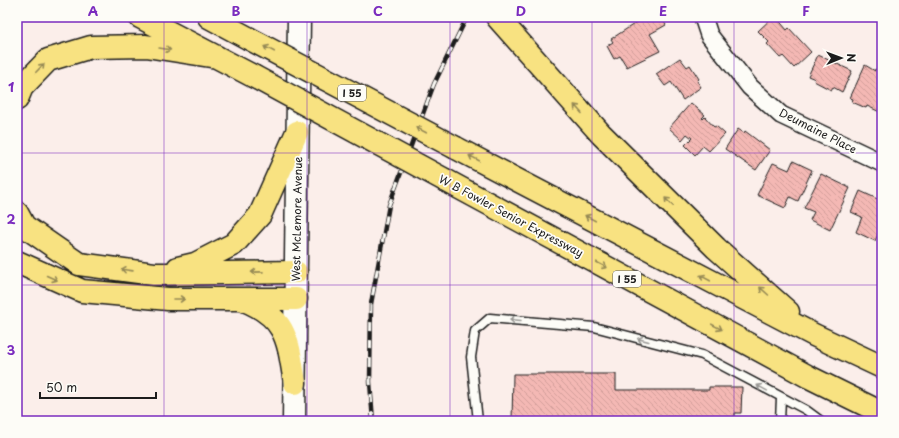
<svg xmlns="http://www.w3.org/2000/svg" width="899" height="438" viewBox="0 0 899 438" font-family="'Playpen Sans',sans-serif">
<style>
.building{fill:url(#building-back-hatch);stroke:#1c1c1c}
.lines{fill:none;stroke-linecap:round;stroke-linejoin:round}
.lane-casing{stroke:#1c1c1c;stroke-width:11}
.street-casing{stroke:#1c1c1c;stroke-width:20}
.secondary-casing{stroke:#1c1c1c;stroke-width:25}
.highway-casing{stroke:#1c1c1c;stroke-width:25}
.lane{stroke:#fdfcf7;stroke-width:8}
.street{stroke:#fdfcf7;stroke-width:17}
.secondary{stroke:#fdfcf7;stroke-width:22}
.highway{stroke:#f8e281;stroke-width:22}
.rail-casing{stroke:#1c1c1c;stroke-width:4.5}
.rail{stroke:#fdfcf7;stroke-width:3;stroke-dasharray:9;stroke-linecap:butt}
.highway-bridge-casing{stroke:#1c1c1c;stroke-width:25;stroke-linecap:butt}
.highway-bridge{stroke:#f8e281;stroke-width:22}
.oneway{stroke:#958954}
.oneway2{stroke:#989794}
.grid{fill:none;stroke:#7b2cbf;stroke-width:1;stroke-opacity:0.55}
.labels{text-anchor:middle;stroke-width:3.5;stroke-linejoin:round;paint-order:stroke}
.shield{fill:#fdfcf7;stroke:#605f5e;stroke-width:1}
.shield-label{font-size:10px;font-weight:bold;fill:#1c1c1c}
.street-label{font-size:11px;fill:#1c1c1c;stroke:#fdfcf7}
.neatline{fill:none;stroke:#7b2cbf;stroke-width:1.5}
.grid-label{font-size:13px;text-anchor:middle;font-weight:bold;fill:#7b2cbf}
</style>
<defs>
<pattern id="building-back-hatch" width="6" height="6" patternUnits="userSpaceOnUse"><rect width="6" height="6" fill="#f4b8b4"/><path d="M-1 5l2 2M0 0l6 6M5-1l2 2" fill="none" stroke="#d19e9a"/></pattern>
</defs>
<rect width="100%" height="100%" fill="#fbeeea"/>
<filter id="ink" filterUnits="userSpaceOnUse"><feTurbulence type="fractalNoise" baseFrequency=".025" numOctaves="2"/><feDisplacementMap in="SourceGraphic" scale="8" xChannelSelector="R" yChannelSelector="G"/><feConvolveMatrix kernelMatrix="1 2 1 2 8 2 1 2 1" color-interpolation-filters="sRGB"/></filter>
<g filter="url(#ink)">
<path class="building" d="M 645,17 L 661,17 L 666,25 L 650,34 L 660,51 L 627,67 L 620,56 L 614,59 L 607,46 L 613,42 L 611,39 Z
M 773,17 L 776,17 L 787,30 L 789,28 L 811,52 L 794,68 L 783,56 L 780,58 L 767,44 L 769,42 L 758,31 Z
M 818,55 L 852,71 L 842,92 L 833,87 L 831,90 L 814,81 L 815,79 L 808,76 Z
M 680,58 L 687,67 L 690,65 L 699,79 L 697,81 L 701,87 L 683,100 L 671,82 L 665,86 L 656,74 Z
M 865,65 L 875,71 L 875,69 L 882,72 L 882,113 L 867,106 L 866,108 L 852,102 L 853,99 L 850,98 Z
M 691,103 L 705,115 L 702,118 L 703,119 L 705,117 L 714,127 L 716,126 L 725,134 L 709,151 L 703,146 L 695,155 L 685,145 L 692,138 L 687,134 L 682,140 L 669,128 Z
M 738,129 L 744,133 L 745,131 L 770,150 L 756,170 L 725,149 Z
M 793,161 L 812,170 L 798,201 L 790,197 L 785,208 L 757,195 L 773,163 L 789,170 Z
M 821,174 L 850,188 L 830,230 L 810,220 L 814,212 L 804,208 Z
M 860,191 L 882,201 L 882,225 L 875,241 L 856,232 L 862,217 L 851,212 Z
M 513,374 L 616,374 L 616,390 L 709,390 L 709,387 L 742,387 L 741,413 L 735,413 L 735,421 L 512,421 Z"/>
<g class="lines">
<defs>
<path id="lane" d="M 478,421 L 471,357 L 475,331 L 490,318 L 594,327 L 702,355 L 806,410 L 821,421
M 780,421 L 781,398"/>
<path id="street" d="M 703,17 L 709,35 L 750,87 L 781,115 L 882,163"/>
<path id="secondary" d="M 294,421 L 299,17"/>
<path id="highway" d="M 140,17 L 253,76
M 209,17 L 248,38
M 497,17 L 601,134 L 716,248 L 788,312
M 17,99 L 22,87 L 48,60 L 91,47 L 146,46 L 217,57
M 456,148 L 814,335 L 882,367
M 445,180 L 809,377 L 882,413
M 17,213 L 24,226 L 79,264 L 154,274 L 296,272
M 17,262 L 82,291 L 168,299 L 296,299
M 178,268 L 195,264 L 234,244 L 260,215 L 297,132
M 244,300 C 288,318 288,341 295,383"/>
</defs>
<use href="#lane" class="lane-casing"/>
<use href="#street" class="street-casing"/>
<use href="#secondary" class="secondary-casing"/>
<use href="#highway" class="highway-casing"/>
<use href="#lane" class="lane"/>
<use href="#street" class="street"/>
<use href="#secondary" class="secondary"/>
<use href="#highway" class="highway"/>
<defs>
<path id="rail" d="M 373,421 L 370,382 L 371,304 L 389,205 L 434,84 L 467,17"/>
</defs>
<use href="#rail" class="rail-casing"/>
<use href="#rail" class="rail"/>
<defs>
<path id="highway-bridge" d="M 248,38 L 456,148
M 253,76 L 445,180"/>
</defs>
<use href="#highway-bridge" class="highway-bridge-casing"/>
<use href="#highway-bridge" class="highway-bridge"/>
</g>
<defs><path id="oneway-shaft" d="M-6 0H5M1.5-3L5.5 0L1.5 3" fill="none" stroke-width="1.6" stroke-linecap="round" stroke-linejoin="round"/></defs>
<g class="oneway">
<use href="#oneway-shaft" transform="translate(165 49) rotate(9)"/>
<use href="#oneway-shaft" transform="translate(269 49) rotate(-152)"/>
<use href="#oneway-shaft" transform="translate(40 68) rotate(-46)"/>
<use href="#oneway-shaft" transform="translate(578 109) rotate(-132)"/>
<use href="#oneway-shaft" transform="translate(421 130) rotate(-152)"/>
<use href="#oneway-shaft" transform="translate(474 158) rotate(-152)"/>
<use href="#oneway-shaft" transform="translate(669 202) rotate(-135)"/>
<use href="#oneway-shaft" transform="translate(590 218) rotate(-152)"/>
<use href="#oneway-shaft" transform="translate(602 265) rotate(28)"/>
<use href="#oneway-shaft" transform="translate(127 270) rotate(-172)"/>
<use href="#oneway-shaft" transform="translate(257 272) rotate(179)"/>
<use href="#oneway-shaft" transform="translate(52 278) rotate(24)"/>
<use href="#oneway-shaft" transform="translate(705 278) rotate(-152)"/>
<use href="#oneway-shaft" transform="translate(764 291) rotate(-138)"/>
<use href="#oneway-shaft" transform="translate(179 299)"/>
<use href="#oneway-shaft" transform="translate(717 327) rotate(28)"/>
</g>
<g class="oneway2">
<use href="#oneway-shaft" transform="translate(515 320) rotate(-175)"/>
<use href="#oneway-shaft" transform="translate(643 340) rotate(-165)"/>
<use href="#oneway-shaft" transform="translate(762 388) rotate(-151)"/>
</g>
</g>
<path class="grid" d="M 164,17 L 164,421M 307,17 L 307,421M 450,17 L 450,421M 592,17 L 592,421M 734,17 L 734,421M 17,153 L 882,153M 17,285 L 882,285"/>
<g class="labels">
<g class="shield">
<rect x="338" y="85" width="28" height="16" rx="3"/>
<rect x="613" y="271" width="28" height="16" rx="3"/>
</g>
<g class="shield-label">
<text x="352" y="97">I 55</text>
<text x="627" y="283">I 55</text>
</g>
<g class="street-label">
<text transform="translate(818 131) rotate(27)" y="4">Deumaine Place</text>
<text transform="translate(511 216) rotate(28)" y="4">W B Fowler Senior Expressway</text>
<text transform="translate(297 219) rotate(-89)" y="4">West McLemore Avenue</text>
</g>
</g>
<rect width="899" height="438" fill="none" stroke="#fdfcf7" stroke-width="44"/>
<g transform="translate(841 58) rotate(89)" stroke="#fdfcf7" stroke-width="3" paint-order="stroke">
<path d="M0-3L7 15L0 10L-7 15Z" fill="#1c1c1c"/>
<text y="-6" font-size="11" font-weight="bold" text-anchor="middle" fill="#1c1c1c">N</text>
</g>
<path d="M40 392v6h116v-6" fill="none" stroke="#1c1c1c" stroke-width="2"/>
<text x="46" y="392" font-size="12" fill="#1c1c1c" stroke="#fdfcf7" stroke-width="3" paint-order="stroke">50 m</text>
<rect x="22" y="22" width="855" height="394" class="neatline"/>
<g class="grid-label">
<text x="93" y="16">A</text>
<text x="236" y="16">B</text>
<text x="378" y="16">C</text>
<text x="521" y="16">D</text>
<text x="663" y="16">E</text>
<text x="806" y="16">F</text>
<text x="11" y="92">1</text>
<text x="11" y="224">2</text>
<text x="11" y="355">3</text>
</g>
</svg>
